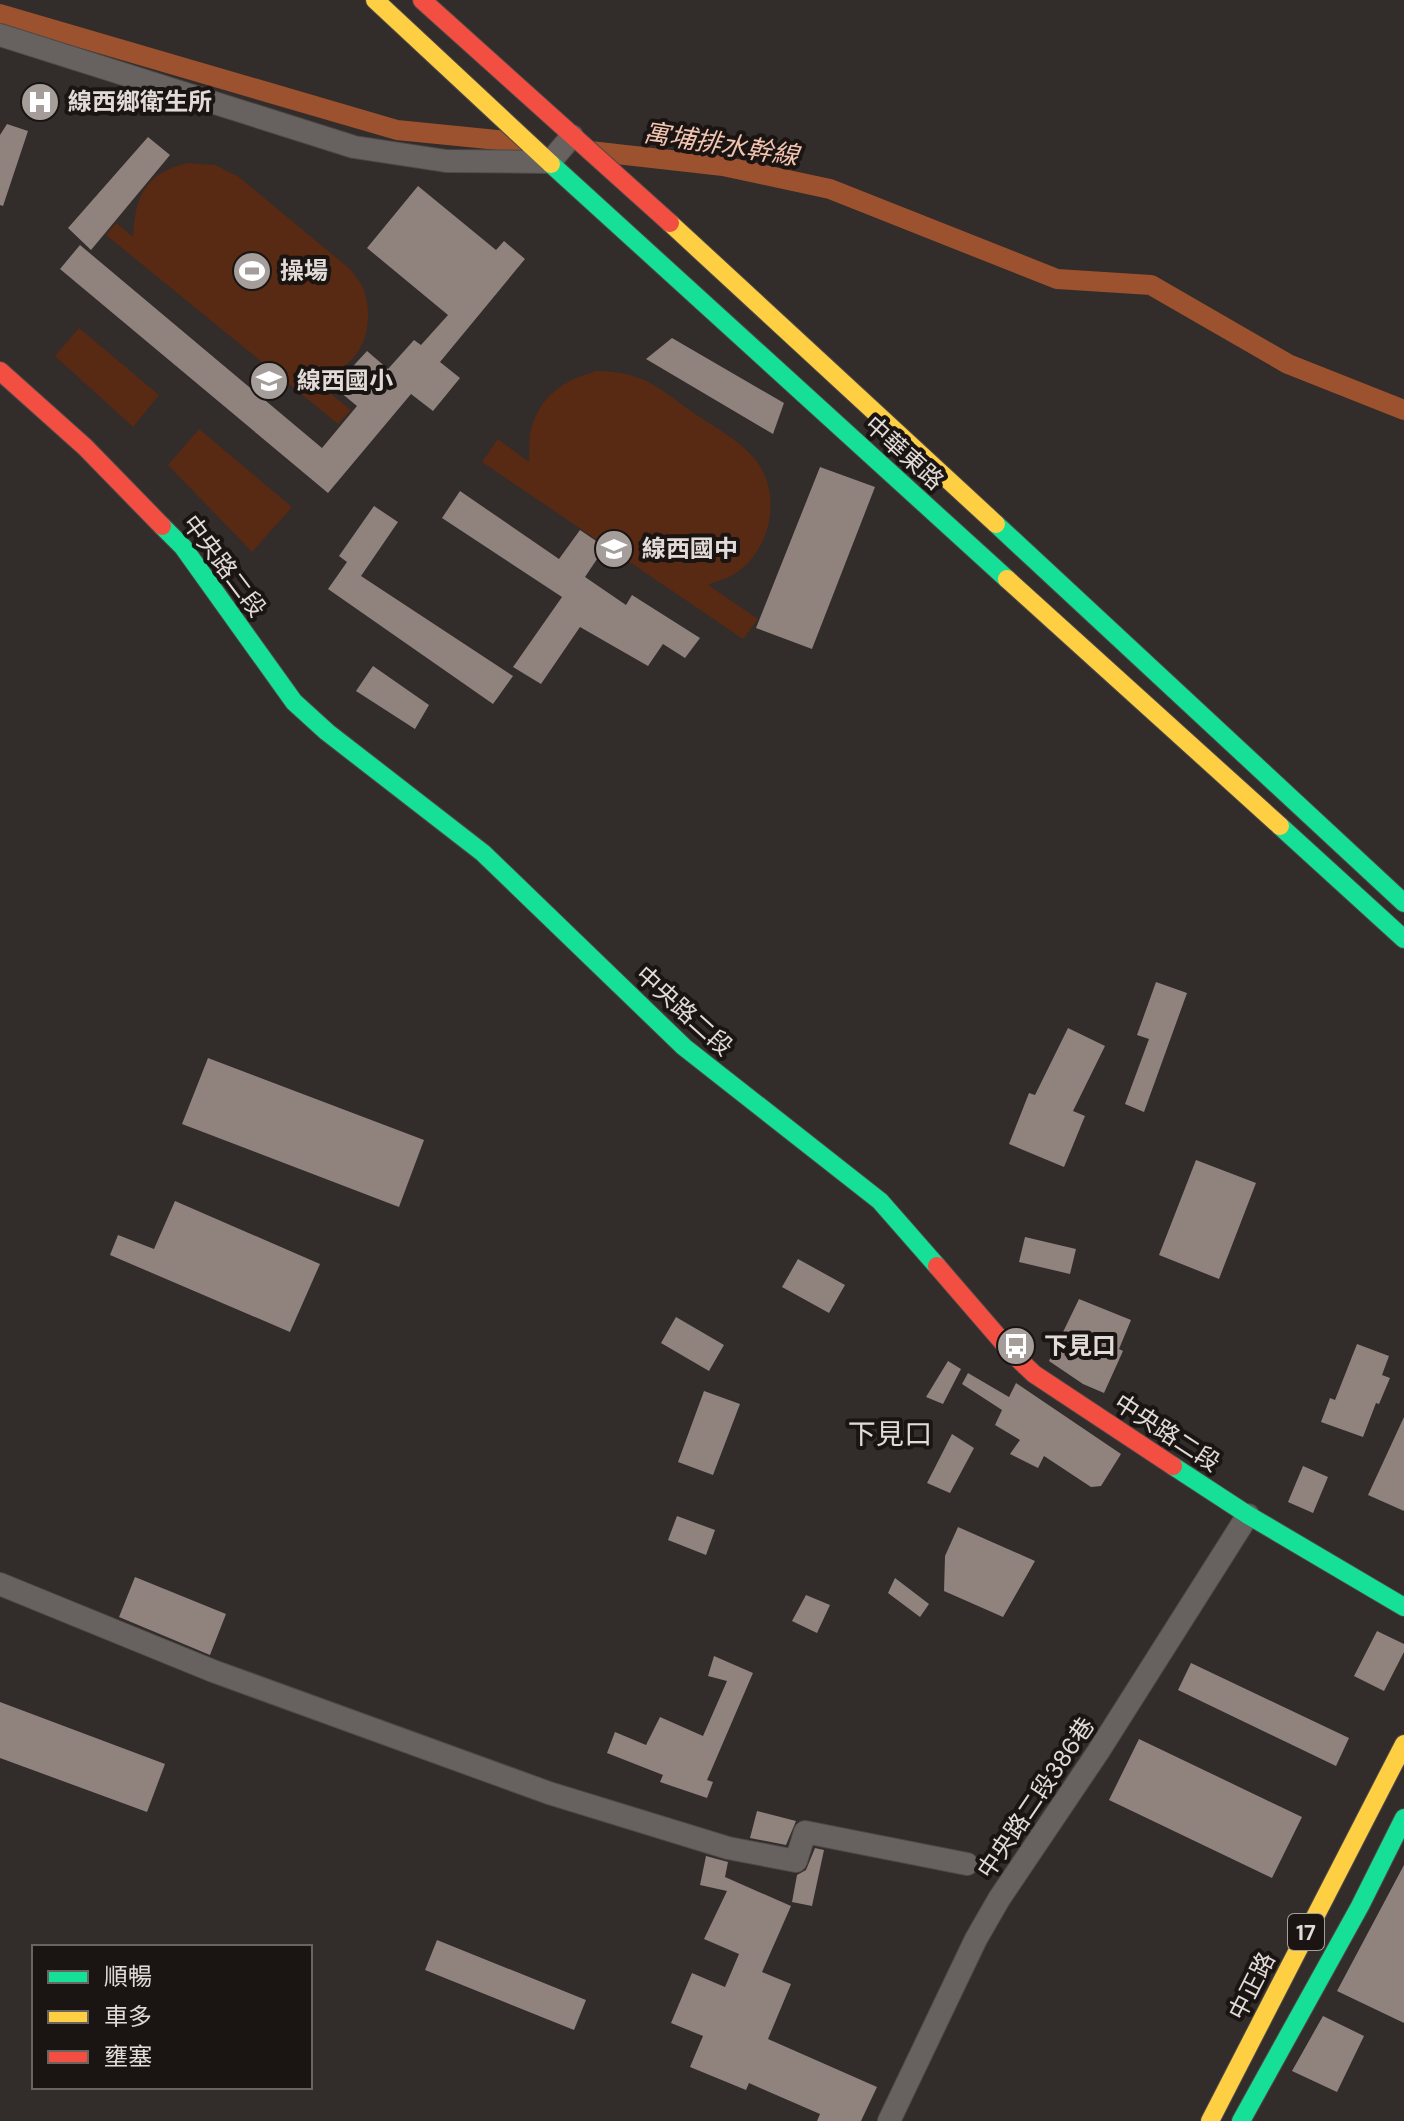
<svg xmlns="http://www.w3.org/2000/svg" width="1404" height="2121" viewBox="0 0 1404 2121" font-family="'DM Sans','Noto Sans TC',sans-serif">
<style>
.green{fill:#582913}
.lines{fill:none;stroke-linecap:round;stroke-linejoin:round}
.canal{stroke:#9c512f;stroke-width:20}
.building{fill:#90837e}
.street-casing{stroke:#4e4947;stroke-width:24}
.fast-casing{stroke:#4e4947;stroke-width:20}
.slow-casing{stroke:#4e4947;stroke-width:20}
.jam-casing{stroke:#4e4947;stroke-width:20}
.street{stroke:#676260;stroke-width:22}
.fast{stroke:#16e098;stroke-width:18}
.slow{stroke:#ffcf43;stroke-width:18}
.jam{stroke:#f24e42;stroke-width:18}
.labels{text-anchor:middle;stroke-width:8;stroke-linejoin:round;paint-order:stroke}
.shield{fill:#1a1513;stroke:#a59f9c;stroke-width:2}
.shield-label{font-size:22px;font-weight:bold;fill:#e1dad7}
.poi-label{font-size:24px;font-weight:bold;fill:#e1dad7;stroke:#1a1513;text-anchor:start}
.street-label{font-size:24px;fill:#e1dad7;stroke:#1a1513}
.water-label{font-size:26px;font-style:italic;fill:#f2c4b0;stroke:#1a1513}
.quarter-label{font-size:28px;fill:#e1dad7;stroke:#1a1513}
</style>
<rect width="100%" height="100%" fill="#322c2a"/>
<path class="green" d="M 188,163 L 215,165 L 239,177 L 350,269 C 355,276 362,283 364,290 C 374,320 366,358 335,371 C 327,374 318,375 310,377 L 351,410 L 338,424 L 106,235 L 116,223 L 133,237 C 135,196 145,173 188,163 Z
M 79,328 L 159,395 L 133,427 L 55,356 Z
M 596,371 C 643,371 659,388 695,414 C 716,428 743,442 758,463 C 782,498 770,550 736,573 C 728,579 716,581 708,585 L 758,619 L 743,639 L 482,462 L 498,439 L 529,462 C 530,452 528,439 531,429 C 541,394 564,381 596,371 Z
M 199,429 L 292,507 L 252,552 L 168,465 Z"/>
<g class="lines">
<path class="canal" d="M 0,14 L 397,130 L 527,143
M 590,151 L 723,166 L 830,189 L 1057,279 L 1151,285 L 1288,364 L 1404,410"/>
</g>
<path class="building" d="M 7,124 L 28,131 L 3,206 L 0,205 L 0,135 Z
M 148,137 L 170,155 L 91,250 L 68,228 Z
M 418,186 L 496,250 L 504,241 L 525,259 L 440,362 L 460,378 L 433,411 L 411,394 L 328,493 L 60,269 L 80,245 L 322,448 L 357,406 L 334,387 L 367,351 L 388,369 L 414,340 L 421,345 L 448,315 L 367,248 Z
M 672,338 L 784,403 L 773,434 L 646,359 Z
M 820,467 L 875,487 L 812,649 L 756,628 Z
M 460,491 L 559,559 L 580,530 L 605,547 L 585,577 L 626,605 L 632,595 L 700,638 L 685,658 L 663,644 L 648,666 L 580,627 L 541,684 L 513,667 L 562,597 L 442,518 Z
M 374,506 L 398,522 L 361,576 L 513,676 L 493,704 L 328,589 L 347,562 L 339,556 Z
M 373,666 L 429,705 L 415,729 L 356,691 Z
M 1156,982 L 1187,993 L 1144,1112 L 1125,1104 L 1149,1039 L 1137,1035 Z
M 1068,1028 L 1105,1046 L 1073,1111 L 1085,1116 L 1064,1167 L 1009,1144 L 1029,1093 L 1035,1095 Z
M 208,1058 L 424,1140 L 399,1207 L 182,1124 Z
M 1196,1160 L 1256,1183 L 1219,1279 L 1159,1255 Z
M 175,1201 L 320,1264 L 290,1332 L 110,1255 L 118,1235 L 154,1249 Z
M 1025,1237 L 1076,1249 L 1070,1274 L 1019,1262 Z
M 798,1259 L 845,1285 L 829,1313 L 782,1287 Z
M 1079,1299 L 1131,1320 L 1119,1349 L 1123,1351 L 1104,1393 L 1083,1384 L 1049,1361 Z
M 676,1317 L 724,1345 L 709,1371 L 661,1343 Z
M 1357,1344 L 1389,1356 L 1382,1375 L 1390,1378 L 1379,1404 L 1376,1403 L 1363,1437 L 1321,1422 L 1330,1398 L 1335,1400 Z
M 948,1361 L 961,1369 L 943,1404 L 926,1397 Z
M 968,1373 L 1009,1397 L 1016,1383 L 1121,1454 L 1101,1486 L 1091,1487 L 1044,1456 L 1038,1468 L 1010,1454 L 1020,1440 L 995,1425 L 1002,1410 L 962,1384 Z
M 704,1391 L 740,1404 L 713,1475 L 678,1462 Z
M 1404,1417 L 1404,1511 L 1368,1495 Z
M 952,1434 L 974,1448 L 950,1493 L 927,1483 Z
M 1303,1466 L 1328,1477 L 1313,1513 L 1288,1502 Z
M 677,1516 L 715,1530 L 706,1555 L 668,1540 Z
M 958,1527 L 1035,1561 L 1003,1617 L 944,1591 L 945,1556 Z
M 135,1577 L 226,1614 L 210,1655 L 119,1617 Z
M 895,1578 L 929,1604 L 920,1617 L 888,1593 Z
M 806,1595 L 830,1605 L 817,1633 L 792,1621 Z
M 1377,1631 L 1404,1644 L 1404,1652 L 1384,1691 L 1354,1676 Z
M 714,1656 L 753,1673 L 707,1780 L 713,1782 L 707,1798 L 660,1782 L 663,1775 L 607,1753 L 615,1732 L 646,1745 L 660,1717 L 703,1736 L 727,1681 L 708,1676 Z
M 1191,1663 L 1349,1738 L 1336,1766 L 1178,1690 Z
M 0,1702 L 165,1764 L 147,1812 L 0,1758 Z
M 1139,1739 L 1302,1817 L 1272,1878 L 1109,1800 Z
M 757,1811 L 796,1821 L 786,1845 L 750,1838 Z
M 815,1848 L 824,1850 L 812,1906 L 792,1902 L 797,1875 L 806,1870 Z
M 706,1856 L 728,1862 L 725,1877 L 791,1906 L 762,1972 L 791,1984 L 768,2039 L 877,2087 L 861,2121 L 817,2121 L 820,2114 L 767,2091 L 749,2083 L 746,2090 L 690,2067 L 703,2036 L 671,2023 L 692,1973 L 725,1987 L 739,1954 L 704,1939 L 727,1891 L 700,1885 Z
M 1404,1865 L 1404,2023 L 1337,1991 Z
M 437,1940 L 586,2000 L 574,2030 L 425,1970 Z
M 1323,2016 L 1364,2036 L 1337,2092 L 1292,2071 Z"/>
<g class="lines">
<defs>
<path id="street" d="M 0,35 L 354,147 L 446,161 L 550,162 L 572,136
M 0,1584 L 213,1671 L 549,1793 L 728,1848 L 796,1861 L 805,1832 L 967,1864
M 889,2121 L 976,1939 L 999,1899 L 1098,1752 L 1248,1515"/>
<path id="fast" d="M 551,164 L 1007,579
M 996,524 L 1404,903
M 162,526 L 183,547 L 294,702 L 327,732 L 483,853 L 684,1047 L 880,1201 L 937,1266
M 1280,826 L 1404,939
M 1173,1466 L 1248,1515 L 1404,1607
M 1241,2121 L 1360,1906 L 1404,1818"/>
<path id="slow" d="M 375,0 L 551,164
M 670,223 L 996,524
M 1007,579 L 1280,826
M 1210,2121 L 1404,1744"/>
<path id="jam" d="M 422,0 L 670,223
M 0,371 L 85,447 L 162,526
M 937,1266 L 1013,1354 L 1034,1374 L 1173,1466"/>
</defs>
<use href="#street" class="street-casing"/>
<use href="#fast" class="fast-casing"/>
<use href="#slow" class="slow-casing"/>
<use href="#jam" class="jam-casing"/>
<use href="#street" class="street"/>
<use href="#fast" class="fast"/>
<use href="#slow" class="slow"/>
<use href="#jam" class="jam"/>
</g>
<defs>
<symbol id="hospital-disc" viewBox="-11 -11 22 22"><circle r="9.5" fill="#a49d9a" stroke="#1a1513"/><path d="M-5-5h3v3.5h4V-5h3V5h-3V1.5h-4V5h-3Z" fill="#fff"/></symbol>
<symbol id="stadium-disc" viewBox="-11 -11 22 22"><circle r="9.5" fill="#a49d9a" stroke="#1a1513"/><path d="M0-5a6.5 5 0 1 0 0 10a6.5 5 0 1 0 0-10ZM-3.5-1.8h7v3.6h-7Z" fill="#fff"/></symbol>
<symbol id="school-disc" viewBox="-11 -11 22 22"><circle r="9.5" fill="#a49d9a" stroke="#1a1513"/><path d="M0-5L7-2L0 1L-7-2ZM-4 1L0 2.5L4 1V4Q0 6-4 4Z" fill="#fff"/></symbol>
<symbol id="bus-disc" viewBox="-11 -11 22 22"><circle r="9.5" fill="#a49d9a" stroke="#1a1513"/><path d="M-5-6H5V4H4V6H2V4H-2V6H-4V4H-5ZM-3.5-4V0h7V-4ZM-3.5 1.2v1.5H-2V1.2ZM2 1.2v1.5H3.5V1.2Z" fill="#fff"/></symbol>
</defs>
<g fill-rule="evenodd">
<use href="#hospital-disc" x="18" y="80" width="44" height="44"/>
<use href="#stadium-disc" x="230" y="249" width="44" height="44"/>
<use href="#school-disc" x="247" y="359" width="44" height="44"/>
<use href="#school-disc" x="592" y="527" width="44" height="44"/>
<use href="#bus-disc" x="994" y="1324" width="44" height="44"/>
</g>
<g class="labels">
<rect class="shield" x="1288" y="1914" width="36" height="36" rx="6"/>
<g class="shield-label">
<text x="1306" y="1940">17</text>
</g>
<g class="poi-label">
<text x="68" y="110">線西鄉衛生所</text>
<text x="280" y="279">操場</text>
<text x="297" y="389">線西國小</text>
<text x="642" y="557">線西國中</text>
<text x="1044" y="1354">下見口</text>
</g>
<g class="street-label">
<text transform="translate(904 453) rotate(42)" y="8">中華東路</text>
<text transform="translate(224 566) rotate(53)" y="8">中央路二段</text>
<text transform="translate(684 1011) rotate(42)" y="8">中央路二段</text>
<text transform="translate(1167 1433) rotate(33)" y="8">中央路二段</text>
<text transform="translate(1036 1798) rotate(-56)" y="8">中央路二段386巷</text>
<text transform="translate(1252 1986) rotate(-63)" y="8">中正路</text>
</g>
<g class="water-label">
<text transform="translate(721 144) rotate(9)" y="9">寓埔排水幹線</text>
</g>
<g class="quarter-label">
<text x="890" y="1444">下見口</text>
</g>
</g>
<rect x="32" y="1945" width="280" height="144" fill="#1a1513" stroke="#6a6461" stroke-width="2"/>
<rect x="48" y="1971" width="40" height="12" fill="#16e098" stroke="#6a6461" stroke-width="2"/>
<text x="104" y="1985" font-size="24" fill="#e1dad7">順暢</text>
<rect x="48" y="2011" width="40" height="12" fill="#ffcf43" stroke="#6a6461" stroke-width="2"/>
<text x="104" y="2025" font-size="24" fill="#e1dad7">車多</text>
<rect x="48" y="2051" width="40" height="12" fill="#f24e42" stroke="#6a6461" stroke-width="2"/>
<text x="104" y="2065" font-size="24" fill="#e1dad7">壅塞</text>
</svg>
